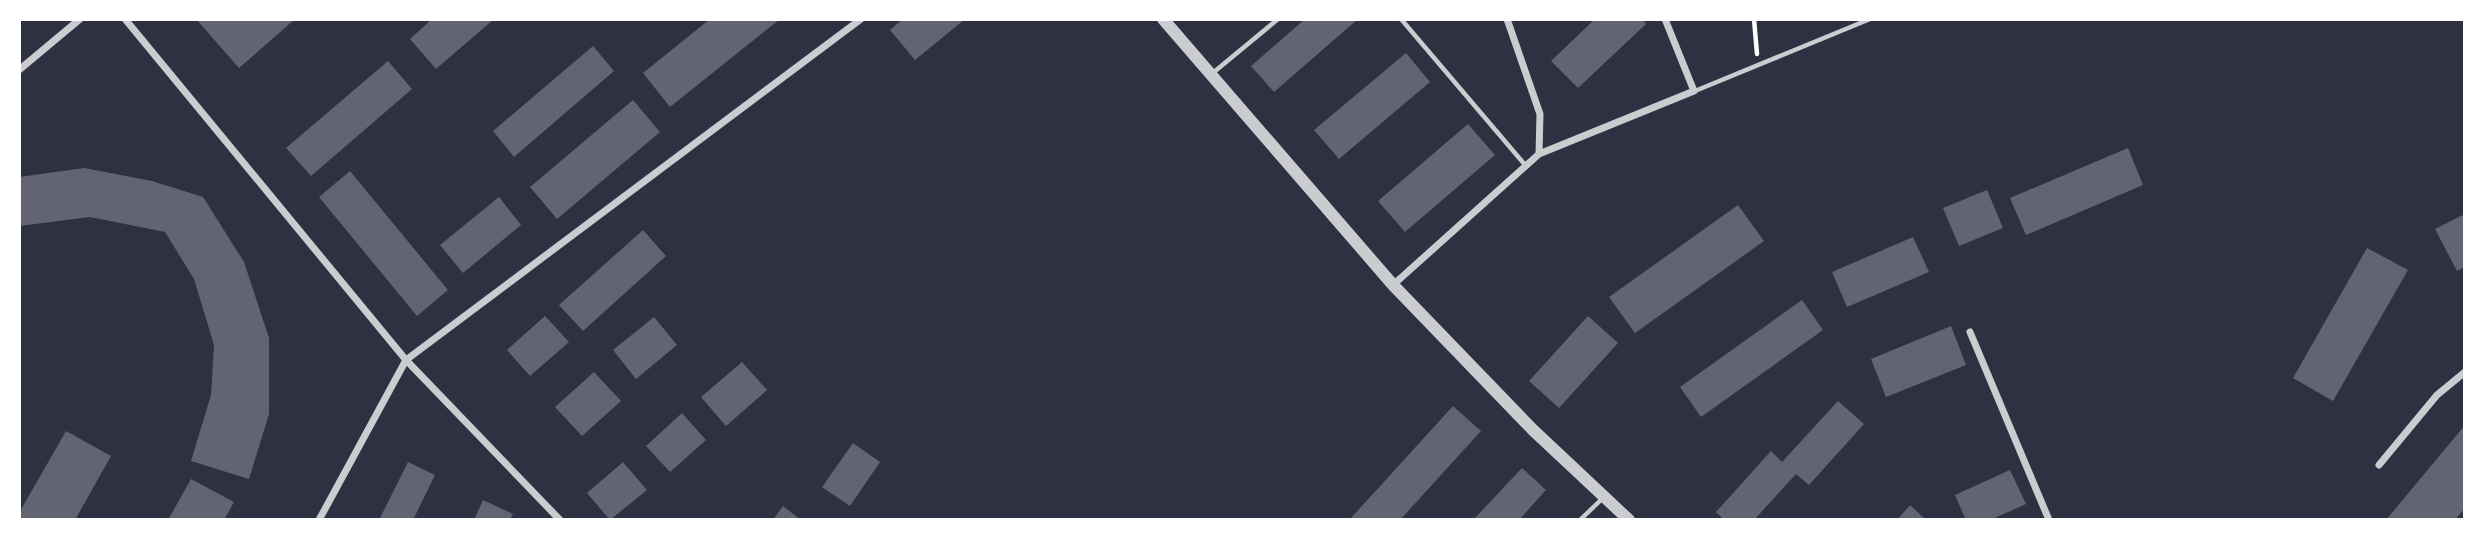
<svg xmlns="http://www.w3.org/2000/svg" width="2484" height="539" viewBox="0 0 2484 539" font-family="Quicksand,sans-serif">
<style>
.building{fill:#626471}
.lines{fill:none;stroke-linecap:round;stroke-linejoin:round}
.path{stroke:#fff;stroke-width:4.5}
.service{stroke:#caccd0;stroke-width:4.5}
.minor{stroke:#caccd0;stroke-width:7}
.tertiary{stroke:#caccd0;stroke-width:12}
</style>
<rect width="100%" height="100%" fill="#2d3142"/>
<path class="building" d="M 196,19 L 295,19 L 239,68 Z
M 432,19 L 494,19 L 436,69 L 410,39 Z
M 710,19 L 780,19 L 670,107 L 643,73 Z
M 903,19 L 965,19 L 915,60 L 890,30 Z
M 1305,19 L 1358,19 L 1274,92 L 1251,66 Z
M 1595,19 L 1642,19 L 1646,24 L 1578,88 L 1551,61 Z
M 593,46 L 614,71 L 514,157 L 493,131 Z
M 1406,53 L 1430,82 L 1339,159 L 1314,130 Z
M 388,61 L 412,89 L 311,176 L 286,148 Z
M 633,100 L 660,132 L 557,219 L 530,187 Z
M 1468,124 L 1495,155 L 1405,232 L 1378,201 Z
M 2128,148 L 2143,185 L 2026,235 L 2010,198 Z
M 84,168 L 152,181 L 203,197 L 244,262 L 269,338 L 269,414 L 249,479 L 191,461 L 211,395 L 214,345 L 194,279 L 165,232 L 90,217 L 19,226 L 19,177 Z
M 350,171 L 448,290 L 417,316 L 319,197 Z
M 1987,190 L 2003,228 L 1959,246 L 1943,208 Z
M 499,197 L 521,225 L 463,273 L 440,245 Z
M 1738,205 L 1764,241 L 1635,333 L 1609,297 Z
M 2465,214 L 2465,267 L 2457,271 L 2435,229 Z
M 643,230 L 666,256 L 583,331 L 559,305 Z
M 1913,237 L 1929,272 L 1847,307 L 1832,272 Z
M 2367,248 L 2408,270 L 2333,401 L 2293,378 Z
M 1802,300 L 1823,330 L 1701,417 L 1680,387 Z
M 545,316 L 569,342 L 530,376 L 507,350 Z
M 1588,316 L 1618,343 L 1559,408 L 1529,381 Z
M 654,317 L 677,345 L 636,379 L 613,350 Z
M 1951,326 L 1966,365 L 1886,397 L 1871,359 Z
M 742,362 L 767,390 L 726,426 L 701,397 Z
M 594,372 L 621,401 L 582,436 L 555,407 Z
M 1838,401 L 1864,424 L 1809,485 L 1796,474 L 1754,520 L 1724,520 L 1716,512 L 1771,451 L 1782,462 Z
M 1453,406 L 1481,431 L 1400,520 L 1354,520 L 1351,518 Z
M 682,413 L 706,440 L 670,472 L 646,446 Z
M 2465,425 L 2465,508 L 2455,520 L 2386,520 Z
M 66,431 L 111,456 L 75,520 L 19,520 L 19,513 Z
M 853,443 L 880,462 L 850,506 L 822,487 Z
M 408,462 L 435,475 L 413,520 L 379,520 Z
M 623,462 L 647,490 L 610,520 L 587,493 Z
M 1522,468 L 1546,490 L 1519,520 L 1473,520 Z
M 2010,470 L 2026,504 L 1990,520 L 1966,520 L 1955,495 Z
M 191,479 L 234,502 L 224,520 L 168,520 Z
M 483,500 L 513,514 L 510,520 L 474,520 Z
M 1910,505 L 1926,520 L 1897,520 Z
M 783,506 L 801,520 L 773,520 Z"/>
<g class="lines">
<path class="path" d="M 1754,19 L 1757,54"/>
<path class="service" d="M 1401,19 L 1526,166
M 1214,72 L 1278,19
M 1695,91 L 1870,19
M 1580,520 L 1604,497"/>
<path class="minor" d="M 125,19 L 406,360 L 560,520
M 19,70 L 80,19
M 1539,154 L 1694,91 L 1665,19
M 1393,285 L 1539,154 L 1540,114 L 1507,19
M 1970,332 L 2049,520
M 2379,465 L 2437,395 L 2465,372
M 319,520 L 406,360 L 861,19"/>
<path class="tertiary" d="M 1163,19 L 1393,285 L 1533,430 L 1629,520"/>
</g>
<rect width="2484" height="539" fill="none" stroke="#ffffff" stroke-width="42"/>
</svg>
